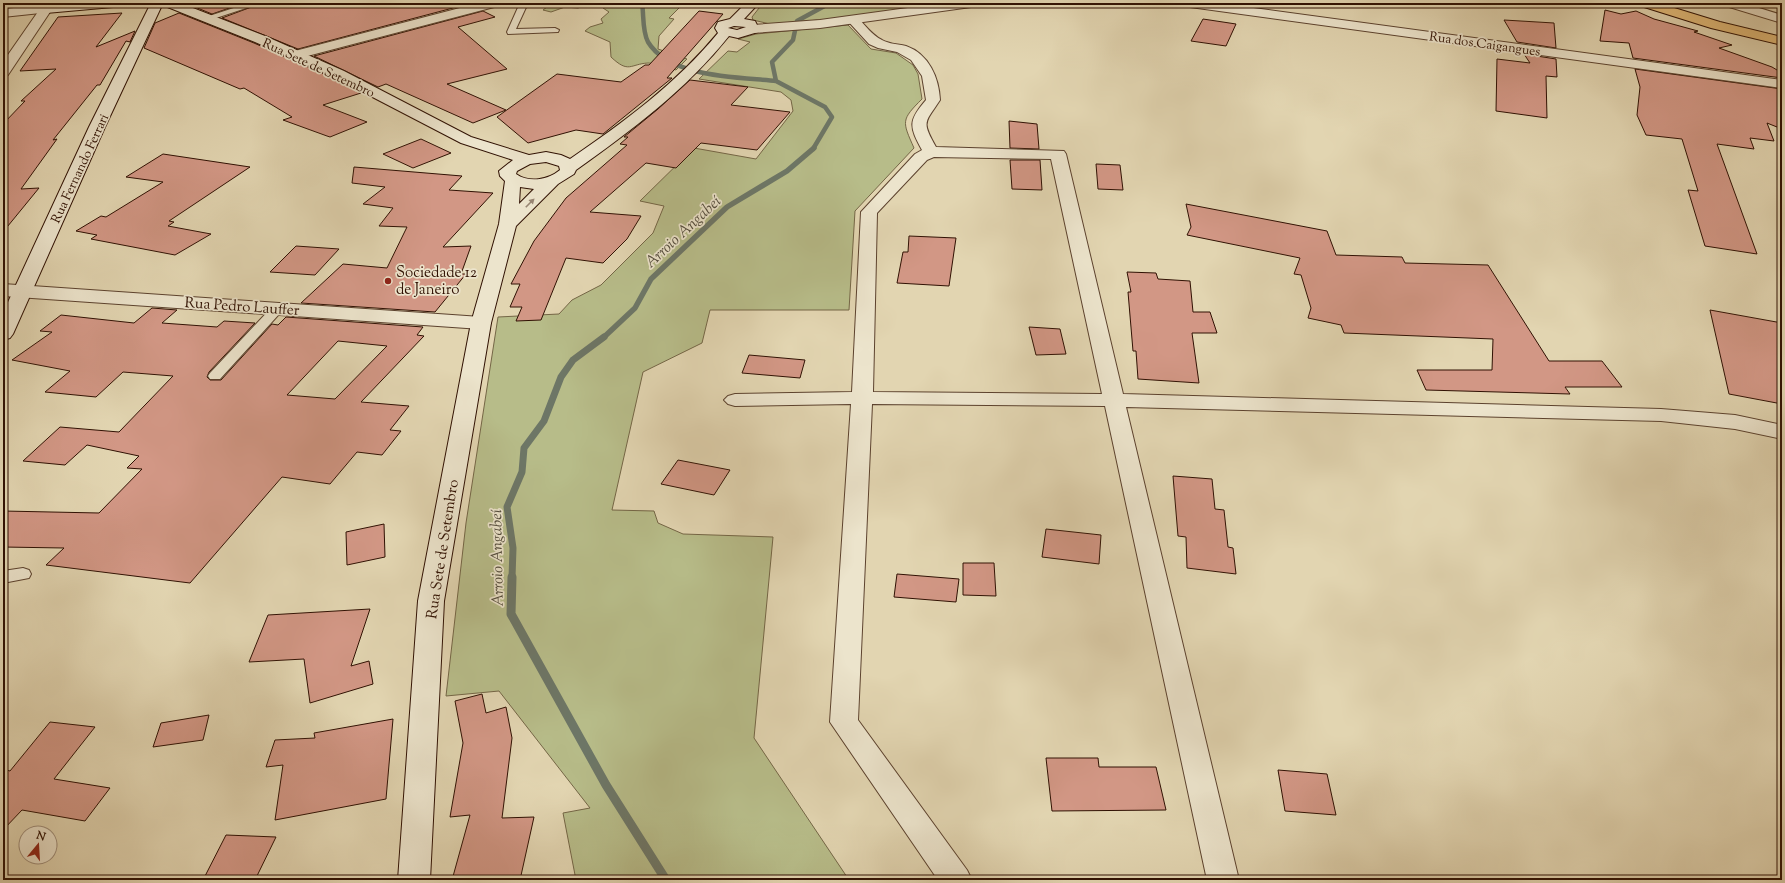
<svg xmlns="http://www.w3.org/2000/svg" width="1785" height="883" viewBox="0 0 1785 883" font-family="'Sorts Mill Goudy',serif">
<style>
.green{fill:#b7bc89;stroke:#746646}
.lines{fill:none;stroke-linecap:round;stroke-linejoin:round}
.stream-far3{stroke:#6d7666;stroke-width:4.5}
.stream-far2{stroke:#6d7666;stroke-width:5.5}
.stream-far1{stroke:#6d7666;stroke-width:7}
.stream{stroke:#6d7666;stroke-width:9}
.building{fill:#d29785;stroke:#301103;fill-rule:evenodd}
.service-casing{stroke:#5c422e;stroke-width:2}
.minor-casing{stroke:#5c422e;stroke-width:2}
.tertiary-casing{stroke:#5c422e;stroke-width:2}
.secondary-casing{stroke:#301103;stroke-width:2}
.primary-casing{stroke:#301103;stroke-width:2}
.service{fill:#ece4cc;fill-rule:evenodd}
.minor{fill:#ece4cc;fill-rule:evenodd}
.tertiary{fill:#ece4cc;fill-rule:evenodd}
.secondary{fill:#ece4cc;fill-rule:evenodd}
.primary{fill:#e1ba78;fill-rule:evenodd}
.oneway{fill:#978572}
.poi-dot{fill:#8f2418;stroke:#ece4cc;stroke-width:1.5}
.labels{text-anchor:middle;stroke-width:3.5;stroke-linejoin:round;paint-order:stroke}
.far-street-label{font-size:13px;fill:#301103;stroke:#ece4cc}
.poi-label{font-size:15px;fill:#301103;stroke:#ece4cc;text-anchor:start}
.street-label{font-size:15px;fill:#301103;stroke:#ece4cc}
.water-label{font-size:16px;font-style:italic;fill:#534c3d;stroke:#ece4cc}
</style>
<rect width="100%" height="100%" fill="#e2d5b1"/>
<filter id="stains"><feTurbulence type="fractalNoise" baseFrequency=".005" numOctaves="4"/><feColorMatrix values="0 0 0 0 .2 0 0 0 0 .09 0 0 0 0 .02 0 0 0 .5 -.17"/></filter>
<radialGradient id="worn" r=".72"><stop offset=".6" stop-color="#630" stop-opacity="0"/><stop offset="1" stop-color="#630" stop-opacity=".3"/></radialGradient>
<path class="green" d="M 591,3 L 578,8 L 565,7 L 551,12 L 543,10 L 551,4 Z
M 604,3 L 684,3 L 669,18 L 674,19 L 659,36 L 658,49 L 687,59 L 676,70 C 668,68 656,63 648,63 C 630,64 629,74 611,57 L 610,42 L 585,31 L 590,27 L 603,23 L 601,19 L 609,12 L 603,8 Z
M 763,3 L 950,3 L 831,19 L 770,24 L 753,20 L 752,17 Z
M 848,25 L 871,49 L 896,53 L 913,65 L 918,74 L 922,99 C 901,120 902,121 914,148 L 855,211 L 849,310 L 710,310 L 702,343 L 643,372 L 612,510 L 654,511 L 658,523 L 683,534 L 773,537 L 754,738 L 849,880 L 576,880 L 563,813 L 590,808 L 499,691 L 446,696 L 466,523 L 498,317 L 559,314 L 572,300 L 601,285 L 653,233 L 664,206 L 640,201 L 694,148 L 756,159 L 793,111 L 791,100 L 781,92 L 699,79 L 728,51 L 737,52 L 750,42 L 738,39 L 756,34 Z"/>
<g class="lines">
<path class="stream-far3" d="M 642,3 C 644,15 642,31 648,42 C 670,78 739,77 776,81
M 813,149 L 832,117 L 825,107 L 776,81 L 772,62 L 793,40 L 797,21 L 830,3"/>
<path class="stream-far2" d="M 603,338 L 635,308 L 651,279 L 727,207 L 787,171 L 814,148"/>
<path class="stream-far1" d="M 512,578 L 513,548 L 507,507 L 522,472 L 524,448 L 544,421 L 561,377 L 573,360 L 604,337"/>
<path class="stream" d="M 512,577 L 511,614 L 606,785 L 666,880"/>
</g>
<path class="building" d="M 205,3 L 244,3 L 212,14 L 195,7 Z
M 262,3 L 465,3 L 468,4 L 298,49 L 222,18 Z
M 1605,10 L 1621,14 L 1636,11 L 1654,19 L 1698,31 L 1694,32 L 1732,45 L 1719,48 L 1772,67 L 1782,73 L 1782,78 L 1633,58 L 1629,43 L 1600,41 Z
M 483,11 L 495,17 L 458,27 L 507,69 L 447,84 L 506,110 L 473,123 L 386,84 L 378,87 L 314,56 Z
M 699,11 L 723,14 L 667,78 L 672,78 L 603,134 L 576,130 L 528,143 L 497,117 L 557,74 L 621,82 L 645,65 L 649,65 Z
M 122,13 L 96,47 L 135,31 L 130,42 L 126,41 L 100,85 L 97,85 L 53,140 L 57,139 L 21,189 L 39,188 L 3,232 L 3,124 L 25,101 L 21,101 L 56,69 L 20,71 L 58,17 Z
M 179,13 L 254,43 L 333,78 L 361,93 L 323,105 L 367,122 L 330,137 L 327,136 L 283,120 L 292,117 L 244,88 L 240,89 L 144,48 L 155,23 Z
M 1203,19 L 1236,24 L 1226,46 L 1191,41 Z
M 1504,20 L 1554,23 L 1556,48 L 1517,42 Z
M 1524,54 L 1556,59 L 1557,77 L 1546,76 L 1547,118 L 1496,111 L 1497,59 L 1530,63 Z
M 1635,69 L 1782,89 L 1782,129 L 1767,123 L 1774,141 L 1750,138 L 1754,149 L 1717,144 L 1757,254 L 1705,246 L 1688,190 L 1698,191 L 1682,139 L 1646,135 L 1637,115 L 1640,87 Z
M 690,80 L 748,87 L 731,105 L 790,112 L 757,150 L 701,143 L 676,168 L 646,163 L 590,212 L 641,216 L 627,239 L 603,263 L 566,258 L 541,320 L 516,321 L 522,307 L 510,307 L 520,284 L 511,284 L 534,241 L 566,198 L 627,145 L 620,144 L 628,137 L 624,137 L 658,109 Z
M 1009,121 L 1037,124 L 1039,149 L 1010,148 Z
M 421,139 L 451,153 L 413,168 L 383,154 Z
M 163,154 L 250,167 L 169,221 L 174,222 L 168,226 L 211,234 L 175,255 L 91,239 L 97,235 L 76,231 L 101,216 L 106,217 L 163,182 L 126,177 Z
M 1010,160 L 1040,160 L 1042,190 L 1012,189 Z
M 1096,164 L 1120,165 L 1123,190 L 1098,189 Z
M 354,167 L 462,176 L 449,190 L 493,193 L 443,247 L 471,246 L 461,274 L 466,274 L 435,312 L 301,303 L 343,264 L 387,268 L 407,227 L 379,226 L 393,208 L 363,204 L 385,187 L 352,183 Z
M 1186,204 L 1327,231 L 1336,255 L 1402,257 L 1405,263 L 1488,265 L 1549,361 L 1602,361 L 1622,387 L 1565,387 L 1570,394 L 1426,390 L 1417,370 L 1492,370 L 1493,339 L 1344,333 L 1341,325 L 1308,318 L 1311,308 L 1301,275 L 1294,274 L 1300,258 L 1187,235 L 1191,227 Z
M 909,236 L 956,238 L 949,286 L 897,283 L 903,252 L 908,252 Z
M 296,246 L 339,249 L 315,275 L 270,272 Z
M 1127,272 L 1156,273 L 1158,279 L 1190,281 L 1193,312 L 1210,312 L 1217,333 L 1192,333 L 1199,383 L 1138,379 L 1136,351 L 1133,351 L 1128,292 L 1131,292 Z
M 152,308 L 177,310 L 162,323 L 217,327 L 224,321 L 255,323 L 209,372 L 207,377 L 210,380 L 221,380 L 272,324 L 278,325 L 286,317 L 423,327 L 417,335 L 424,336 L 361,402 L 409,406 L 390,430 L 401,431 L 382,455 L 357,452 L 330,484 L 282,477 L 190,583 L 46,565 L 64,548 L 3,547 L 3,511 L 99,513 L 142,469 L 127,468 L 139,456 L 87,445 L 65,465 L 23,461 L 60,427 L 119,432 L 173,376 L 123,372 L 96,397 L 45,392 L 70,371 L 12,360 L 52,332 L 40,331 L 61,315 L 134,323 ZM 338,341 L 387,346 L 335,399 L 287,395 Z
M 1710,310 L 1782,323 L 1782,404 L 1729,394 Z
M 1029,327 L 1060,329 L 1066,354 L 1036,355 Z
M 749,355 L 805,360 L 800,378 L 742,373 Z
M 678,460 L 730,470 L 714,495 L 661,484 Z
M 1173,476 L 1212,479 L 1215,509 L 1224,510 L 1228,547 L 1233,548 L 1236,574 L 1187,568 L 1186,537 L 1178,536 Z
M 384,524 L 385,557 L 347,565 L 346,532 Z
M 1046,529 L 1101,535 L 1099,564 L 1042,557 Z
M 963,563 L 994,563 L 996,596 L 963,595 Z
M 897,574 L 959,579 L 956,602 L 894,597 Z
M 370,609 L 351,666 L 369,661 L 373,684 L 310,703 L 304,659 L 249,662 L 268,615 Z
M 482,694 L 486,713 L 506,707 L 512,738 L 502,818 L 534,817 L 520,880 L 452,880 L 470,815 L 450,817 L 463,743 L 455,701 Z
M 209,715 L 203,740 L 153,747 L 161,723 Z
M 393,719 L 386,799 L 275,820 L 283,765 L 266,767 L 275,740 L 315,738 L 314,733 Z
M 50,722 L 95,727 L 54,779 L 110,788 L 85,821 L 22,810 L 3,830 L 3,769 L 10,771 Z
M 1046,758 L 1098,758 L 1099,767 L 1156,767 L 1166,810 L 1052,811 Z
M 1278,770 L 1327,774 L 1336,815 L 1285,811 Z
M 226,835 L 276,837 L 255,880 L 203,880 Z"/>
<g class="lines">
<defs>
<path id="service" d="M 249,3 L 261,3 L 210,20 L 203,18 Z
M 520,3 L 528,3 L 516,29 L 555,28 L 559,30 L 558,32 L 508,34 L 507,32 Z
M 277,305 L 283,309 L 281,312 L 220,379 L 210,379 L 208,376 L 210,373 L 273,306 Z
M 23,568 L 29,570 L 31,574 L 29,578 L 3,583 L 3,571 Z"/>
<path id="minor" d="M 479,3 L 500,3 L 498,6 L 296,59 L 291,58 L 289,55 L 291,52 Z
M 46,5 L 50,6 L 52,9 L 50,12 L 3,17 L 3,9 Z
M 853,16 L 857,17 C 865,25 872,35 882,40 C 889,44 898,44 906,46 C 929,54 939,78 940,100 C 925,123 921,121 936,147 L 1064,151 L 1066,154 L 1123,394 L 1661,409 L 1735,415 L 1782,425 L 1782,439 L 1735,429 L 1661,421 L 1126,407 L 1239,880 L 1207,880 L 1105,406 L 872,404 L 858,720 L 967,870 L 972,880 L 938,880 L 830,722 L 851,404 L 735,406 L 728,404 L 724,400 L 728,396 L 735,394 L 852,392 L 861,212 L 915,154 L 922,150 C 909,126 908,121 926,100 L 922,76 L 911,60 L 897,52 L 878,48 L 869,44 L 847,20 ZM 934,157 L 1051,159 L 1102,394 L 873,392 L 877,213 L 927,160 Z"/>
<path id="tertiary" d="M 944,3 L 977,3 L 971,7 L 820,28 L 753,33 L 747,29 L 753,25 L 820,20 Z
M 1184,3 L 1217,3 L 1782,80 L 1782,88 L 1190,7 Z
M 1724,3 L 1743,3 L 1782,15 L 1782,23 L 1726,6 Z
M 46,5 L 52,9 L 8,75 L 3,76 L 3,62 L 42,6 Z
M 3,284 L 481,317 L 488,319 L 491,323 L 488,327 L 481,329 L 3,296 Z"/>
<path id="secondary" d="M 72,3 L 119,3 L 113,7 L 46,13 L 40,9 L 46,5 Z
M 151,3 L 180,3 L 265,36 L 344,71 L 471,137 L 529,155 L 546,152 L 561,155 L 570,159 C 624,122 676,84 718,33 L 715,28 L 718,22 L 730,19 L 746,3 L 759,3 L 744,19 L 755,21 L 759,29 L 758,32 L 738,38 L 729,36 C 686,90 632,130 576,170 L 574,174 L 558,184 L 516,226 L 491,323 L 444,601 L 430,880 L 398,880 L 418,601 L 471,323 L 499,224 L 505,181 L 500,176 L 499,171 L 513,160 L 461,143 L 334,77 L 255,42 L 165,6 L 163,3 L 105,127 L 13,334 L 10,338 L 3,340 L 3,313 L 89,127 ZM 734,26 L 746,27 L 737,30 L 728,28 ZM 546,162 L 559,166 L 560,170 C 548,180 529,183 516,174 L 517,171 L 530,164 ZM 520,187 L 534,189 L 519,204 Z"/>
<path id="primary" d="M 1639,3 L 1658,3 L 1720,22 L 1782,37 L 1782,45 L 1711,28 L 1641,6 Z"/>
</defs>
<use href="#service" class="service-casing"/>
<use href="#minor" class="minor-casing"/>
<use href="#tertiary" class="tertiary-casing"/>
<use href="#secondary" class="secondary-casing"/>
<use href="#primary" class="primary-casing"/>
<use href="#service" class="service"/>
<use href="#minor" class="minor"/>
<use href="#tertiary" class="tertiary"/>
<use href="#secondary" class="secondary"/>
<use href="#primary" class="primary"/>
</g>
<defs><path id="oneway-solid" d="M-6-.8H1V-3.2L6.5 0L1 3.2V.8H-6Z"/></defs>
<use class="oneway" href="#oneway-solid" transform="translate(530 203) rotate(-45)"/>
<circle class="poi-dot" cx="388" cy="281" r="4"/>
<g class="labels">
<g class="far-street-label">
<text transform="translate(1485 43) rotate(8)" y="5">Rua dos Caigangues</text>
<text transform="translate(319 67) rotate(25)" y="5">Rua Sete de Setembro</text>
<text transform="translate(79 168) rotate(-65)" y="5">Rua Fernando Ferrari</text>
</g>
<g class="poi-label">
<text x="396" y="277">Sociedade 12<tspan x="396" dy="17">de Janeiro</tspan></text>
</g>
<g class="street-label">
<text transform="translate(242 306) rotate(4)" y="5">Rua Pedro Lauffer</text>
<text transform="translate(442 549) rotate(-81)" y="5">Rua Sete de Setembro</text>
</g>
<g class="water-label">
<text transform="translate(682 231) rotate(-43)" y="6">Arroio Angabeí</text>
<text transform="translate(496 558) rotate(-91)" y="6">Arroio Angabeí</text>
</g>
</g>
<rect width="1785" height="883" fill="none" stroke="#e2d5b1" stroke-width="16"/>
<rect x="4" y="4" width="1777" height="875" fill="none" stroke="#301103" stroke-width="2"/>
<rect x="8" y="8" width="1769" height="867" fill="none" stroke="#301103"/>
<g transform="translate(38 845) rotate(18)"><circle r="19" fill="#ece4cc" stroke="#a1907c"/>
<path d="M0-3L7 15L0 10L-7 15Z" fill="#8f2418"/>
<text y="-6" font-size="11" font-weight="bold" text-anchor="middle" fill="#301103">N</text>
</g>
<rect width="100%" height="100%" filter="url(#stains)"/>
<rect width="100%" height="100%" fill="url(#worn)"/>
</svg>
